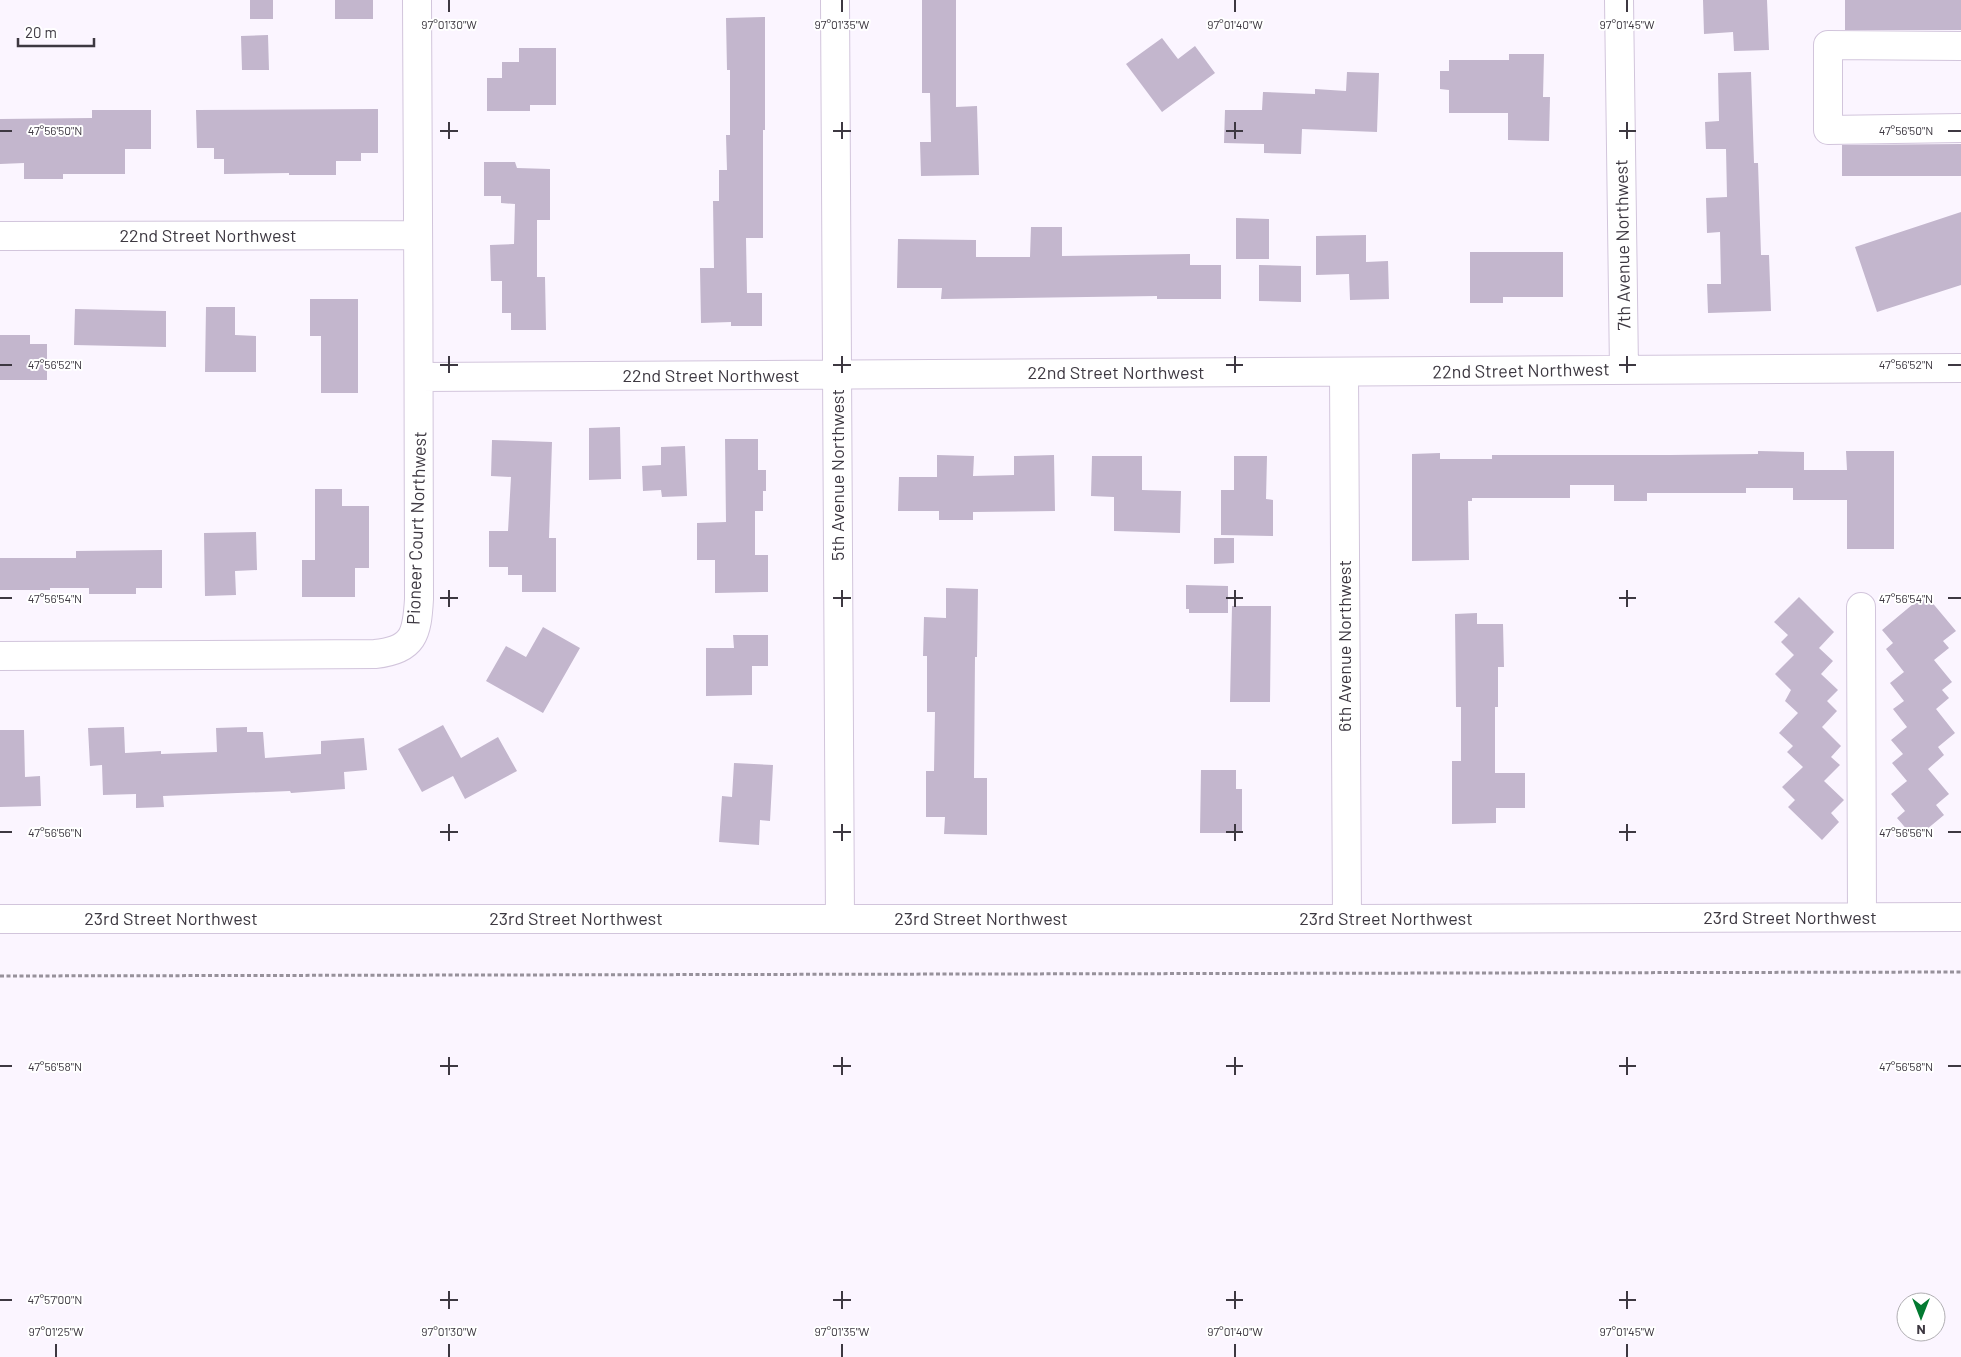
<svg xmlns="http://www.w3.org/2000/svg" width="1961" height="1357" viewBox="0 0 1961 1357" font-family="Barlow,sans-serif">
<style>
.building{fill:#c3b6cd}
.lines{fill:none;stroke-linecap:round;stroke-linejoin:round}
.minor-casing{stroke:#d2c5dc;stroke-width:30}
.path{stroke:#97919b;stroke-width:3;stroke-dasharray:4 2.5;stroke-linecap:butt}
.minor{stroke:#fff;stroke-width:28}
.ticks{fill:none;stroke:#3d3841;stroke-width:2}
.labels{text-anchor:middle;stroke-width:4;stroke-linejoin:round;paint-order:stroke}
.street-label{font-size:18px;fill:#3d3841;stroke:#fff}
.ticks-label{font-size:12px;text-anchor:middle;fill:#3d3841;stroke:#fff;stroke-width:4;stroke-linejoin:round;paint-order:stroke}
</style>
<rect width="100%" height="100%" fill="#fbf5ff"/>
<path class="building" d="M 250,0 L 273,0 L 273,19 L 250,19 Z
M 335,0 L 373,0 L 373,19 L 335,19 Z
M 922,0 L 956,0 L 956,107 L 977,106 L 979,175 L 921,176 L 920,142 L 931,142 L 930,93 L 922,93 Z
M 1703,0 L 1767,0 L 1769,50 L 1734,51 L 1733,32 L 1704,34 Z
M 1845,0 L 1961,0 L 1961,30 L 1845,30 Z
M 765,17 L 765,130 L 763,130 L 763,238 L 746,238 L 747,293 L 762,293 L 762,326 L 731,326 L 731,322 L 701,323 L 700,268 L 714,268 L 713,201 L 719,201 L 719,170 L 727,170 L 726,135 L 730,135 L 730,70 L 727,70 L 726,18 Z
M 268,35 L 269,70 L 242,70 L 241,36 Z
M 1162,38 L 1178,59 L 1195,46 L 1215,73 L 1162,112 L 1126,64 Z
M 519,48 L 556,48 L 556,105 L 530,105 L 530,111 L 487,111 L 487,78 L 502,78 L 502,62 L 519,62 Z
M 1509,54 L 1544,54 L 1543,97 L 1550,97 L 1549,141 L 1508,140 L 1508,113 L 1449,113 L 1449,90 L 1440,89 L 1440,71 L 1449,71 L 1449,60 L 1509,60 Z
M 1347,72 L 1379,73 L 1377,132 L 1302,129 L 1301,154 L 1264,153 L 1264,144 L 1224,143 L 1225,110 L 1262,110 L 1263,92 L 1315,94 L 1315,89 L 1346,91 Z
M 1751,72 L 1754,163 L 1758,163 L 1761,255 L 1769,255 L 1771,311 L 1708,313 L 1707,284 L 1721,284 L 1720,232 L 1707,233 L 1706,198 L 1727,197 L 1726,149 L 1706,149 L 1705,122 L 1719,121 L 1718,73 Z
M 378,109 L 378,153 L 361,153 L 361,161 L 336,161 L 336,175 L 289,175 L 289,173 L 224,174 L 224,159 L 214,159 L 214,148 L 197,148 L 196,110 Z
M 92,110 L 151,110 L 151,149 L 125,149 L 125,174 L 63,174 L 63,179 L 24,179 L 24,163 L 0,164 L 0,119 L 92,118 Z
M 1961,144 L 1961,176 L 1842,176 L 1842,145 Z
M 484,162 L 515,162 L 517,168 L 550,169 L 550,220 L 537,220 L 537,277 L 545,277 L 546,330 L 511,330 L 511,313 L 502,313 L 502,281 L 491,281 L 490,245 L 514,244 L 515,204 L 501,203 L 501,196 L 484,196 Z
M 1961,212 L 1961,285 L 1877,312 L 1855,247 Z
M 1236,218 L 1269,219 L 1269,259 L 1236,259 Z
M 1031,227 L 1062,227 L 1062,256 L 1190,254 L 1190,265 L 1221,265 L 1221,299 L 1157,299 L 1157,296 L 941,299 L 942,288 L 897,288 L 898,239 L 976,240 L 976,257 L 1030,257 Z
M 1366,235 L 1366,262 L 1388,261 L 1389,299 L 1350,300 L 1349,274 L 1316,275 L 1316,236 Z
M 1470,252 L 1563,252 L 1563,297 L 1503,297 L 1503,303 L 1470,303 Z
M 1259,265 L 1301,266 L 1301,302 L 1259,301 Z
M 310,299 L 358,299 L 358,393 L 321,393 L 321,336 L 310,336 Z
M 206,307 L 235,307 L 235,335 L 256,336 L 256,372 L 205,372 Z
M 75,309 L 166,311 L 166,347 L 74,345 Z
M 0,335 L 30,335 L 30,344 L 47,344 L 47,380 L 0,380 Z
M 620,427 L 621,479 L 589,480 L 589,428 Z
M 725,439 L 758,439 L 758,470 L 766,470 L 766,491 L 763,491 L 763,511 L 755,511 L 755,555 L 768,555 L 768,592 L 715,593 L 715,560 L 697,560 L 697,523 L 726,522 Z
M 492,440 L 552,442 L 549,538 L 556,538 L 556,592 L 522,592 L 522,575 L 508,575 L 508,567 L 489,567 L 489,531 L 508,531 L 511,477 L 491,476 Z
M 685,446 L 687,496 L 662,497 L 661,490 L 643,491 L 642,466 L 661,465 L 661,447 Z
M 1758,451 L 1804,452 L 1804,470 L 1847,470 L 1846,451 L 1894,451 L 1894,549 L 1847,549 L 1847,500 L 1793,500 L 1793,488 L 1746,488 L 1746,493 L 1647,493 L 1647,501 L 1614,501 L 1614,485 L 1570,485 L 1570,498 L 1472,498 L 1472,501 L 1468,501 L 1469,560 L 1412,561 L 1412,454 L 1440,453 L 1440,459 L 1492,459 L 1492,455 L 1670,455 L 1758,454 Z
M 937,455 L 974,456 L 973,476 L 1014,475 L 1014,456 L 1054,455 L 1055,511 L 973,512 L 973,520 L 939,520 L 939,511 L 898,511 L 899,477 L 937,477 Z
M 1092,456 L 1142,456 L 1142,490 L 1181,491 L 1180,533 L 1114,531 L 1114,497 L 1091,496 Z
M 1234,456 L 1267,456 L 1266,499 L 1273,500 L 1273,536 L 1221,535 L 1221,490 L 1234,490 Z
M 315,489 L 342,489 L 342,506 L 369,506 L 369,568 L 355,568 L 355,597 L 302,597 L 302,560 L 315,560 Z
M 256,532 L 257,570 L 235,571 L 236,595 L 205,596 L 204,533 Z
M 1214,538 L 1234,538 L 1234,563 L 1214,564 Z
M 162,550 L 162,588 L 136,588 L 136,594 L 89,594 L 89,588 L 50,588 L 50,590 L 0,590 L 0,558 L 76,558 L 76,551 Z
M 1186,585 L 1228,586 L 1228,613 L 1189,613 L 1189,609 L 1186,609 Z
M 946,588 L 978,589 L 977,657 L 975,657 L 974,778 L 987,778 L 987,835 L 944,834 L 945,817 L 926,817 L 926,771 L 934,771 L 935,712 L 927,712 L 927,656 L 923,656 L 924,617 L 946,618 Z
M 1925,594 L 1956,631 L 1943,641 L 1949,648 L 1934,660 L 1952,682 L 1942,690 L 1949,698 L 1936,709 L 1955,733 L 1938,747 L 1944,755 L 1928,769 L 1949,794 L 1936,805 L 1944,815 L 1915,839 L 1897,818 L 1905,811 L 1891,794 L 1907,781 L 1892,763 L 1903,754 L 1891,740 L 1907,727 L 1893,709 L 1904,701 L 1890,683 L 1904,672 L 1886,649 L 1893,643 L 1882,630 Z
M 1799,597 L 1834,632 L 1819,648 L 1833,661 L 1821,674 L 1838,690 L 1827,701 L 1837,711 L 1822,727 L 1841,746 L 1831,757 L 1840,765 L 1824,781 L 1844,800 L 1831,813 L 1839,822 L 1822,840 L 1788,807 L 1795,800 L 1782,787 L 1803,767 L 1787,752 L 1793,746 L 1779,733 L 1798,713 L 1785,701 L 1791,690 L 1775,674 L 1794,655 L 1781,642 L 1788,635 L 1774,622 Z
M 1232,606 L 1271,606 L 1270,702 L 1230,702 Z
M 1477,613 L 1477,624 L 1503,624 L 1504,667 L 1498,667 L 1498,707 L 1495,707 L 1495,773 L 1525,773 L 1525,808 L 1496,808 L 1496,823 L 1452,824 L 1452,761 L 1461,761 L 1461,707 L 1456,707 L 1455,614 Z
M 543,627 L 580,648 L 543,713 L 486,681 L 506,646 L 526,657 Z
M 733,635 L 768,635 L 768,666 L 752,666 L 752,695 L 706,696 L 706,648 L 734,648 Z
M 443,725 L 461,758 L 498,737 L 517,771 L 465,799 L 453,776 L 422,792 L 398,749 Z
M 124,727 L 125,753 L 161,751 L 161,754 L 217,752 L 216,728 L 247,727 L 247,732 L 263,732 L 265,758 L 321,754 L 321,741 L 364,738 L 367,770 L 344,772 L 345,789 L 291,793 L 290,791 L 163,796 L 164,807 L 136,808 L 136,794 L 103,795 L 102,765 L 90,766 L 88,728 Z
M 0,730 L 24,730 L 25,777 L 40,776 L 41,806 L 0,807 Z
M 734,763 L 773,765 L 770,821 L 760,820 L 759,845 L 719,842 L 722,796 L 732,797 Z
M 1201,770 L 1236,770 L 1236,789 L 1242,789 L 1242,833 L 1200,833 Z"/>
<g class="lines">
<defs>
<path id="minor" d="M 835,0 L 840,919
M 1619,0 L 1624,370
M 1961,46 L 1828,45 L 1828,130 L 1961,128
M 0,236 L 417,235
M 1344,372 L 1347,919
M 420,377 L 1961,368
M 1861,607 L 1862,917
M 0,656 L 375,654 C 414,650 417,634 419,599 C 420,399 417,200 417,0
M 0,919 L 1347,919 L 1961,917"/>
</defs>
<use href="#minor" class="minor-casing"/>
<path class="path" d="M 0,976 L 1961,972"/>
<use href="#minor" class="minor"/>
</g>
<path class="ticks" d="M 449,0 L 449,12M 842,0 L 842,12M 1235,0 L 1235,12M 1627,0 L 1627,12M 449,122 L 449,139M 842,122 L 842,139M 1235,122 L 1235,139M 1627,122 L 1627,139M 0,131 L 12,131M 440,131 L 458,131M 833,131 L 851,131M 1226,131 L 1243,131M 1619,131 L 1636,131M 1948,131 L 1961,131M 449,356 L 449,373M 842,356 L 842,373M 1235,356 L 1235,373M 1627,356 L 1627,373M 0,365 L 12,365M 440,365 L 458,365M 833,365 L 851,365M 1226,365 L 1243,365M 1619,365 L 1636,365M 1948,365 L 1961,365M 449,590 L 449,607M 842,590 L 842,607M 1235,590 L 1235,607M 1627,590 L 1627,607M 0,598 L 12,598M 440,598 L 458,598M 833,598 L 851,598M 1226,598 L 1243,598M 1619,598 L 1636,598M 1948,598 L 1961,598M 449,824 L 449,841M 842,824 L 842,841M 1235,824 L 1235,841M 1627,824 L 1627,841M 0,832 L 12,832M 440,832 L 458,832M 833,832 L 851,832M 1226,832 L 1243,832M 1619,832 L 1636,832M 1948,832 L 1961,832M 449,1057 L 449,1075M 842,1057 L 842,1075M 1235,1057 L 1235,1075M 1627,1057 L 1627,1075M 0,1066 L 12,1066M 440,1066 L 458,1066M 833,1066 L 851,1066M 1226,1066 L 1243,1066M 1619,1066 L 1636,1066M 1948,1066 L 1961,1066M 449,1291 L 449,1309M 842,1291 L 842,1309M 1235,1291 L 1235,1309M 1627,1291 L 1627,1309M 0,1300 L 12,1300M 440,1300 L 458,1300M 833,1300 L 851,1300M 1226,1300 L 1243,1300M 1619,1300 L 1636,1300M 56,1344 L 56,1357M 449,1344 L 449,1357M 842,1344 L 842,1357M 1235,1344 L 1235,1357M 1627,1344 L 1627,1357"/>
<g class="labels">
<g class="street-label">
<text x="208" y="242">22nd Street Northwest</text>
<text transform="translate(1623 245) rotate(-91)" y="6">7th Avenue Northwest</text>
<text transform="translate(1521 371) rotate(-1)" y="6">22nd Street Northwest</text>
<text x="1116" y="379">22nd Street Northwest</text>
<text x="711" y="382">22nd Street Northwest</text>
<text transform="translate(838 475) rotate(-90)" y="6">5th Avenue Northwest</text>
<text transform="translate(417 528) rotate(-88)" y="6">Pioneer Court Northwest</text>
<text transform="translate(1345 646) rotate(-90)" y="6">6th Avenue Northwest</text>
<text x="1790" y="924">23rd Street Northwest</text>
<text x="171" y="925">23rd Street Northwest</text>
<text x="576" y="925">23rd Street Northwest</text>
<text x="981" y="925">23rd Street Northwest</text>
<text x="1386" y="925">23rd Street Northwest</text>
</g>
</g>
<g class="ticks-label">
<text x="449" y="29">97°01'30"W</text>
<text x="842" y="29">97°01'35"W</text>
<text x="1235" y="29">97°01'40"W</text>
<text x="1627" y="29">97°01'45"W</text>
<text x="1906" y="135">47°56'50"N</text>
<text x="55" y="135">47°56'50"N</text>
<text x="1906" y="369">47°56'52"N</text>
<text x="55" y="369">47°56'52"N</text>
<text x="1906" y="603">47°56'54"N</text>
<text x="55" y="603">47°56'54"N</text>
<text x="1906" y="837">47°56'56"N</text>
<text x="55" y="837">47°56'56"N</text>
<text x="1906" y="1071">47°56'58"N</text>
<text x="55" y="1071">47°56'58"N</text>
<text x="55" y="1304">47°57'00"N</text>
<text x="56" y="1336">97°01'25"W</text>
<text x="449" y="1336">97°01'30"W</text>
<text x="842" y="1336">97°01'35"W</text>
<text x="1235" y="1336">97°01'40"W</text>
<text x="1627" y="1336">97°01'45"W</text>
</g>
<g transform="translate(1921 1317) rotate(180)"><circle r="24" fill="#ffffff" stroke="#b1afb3"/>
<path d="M0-4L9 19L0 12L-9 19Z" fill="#037a31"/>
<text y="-8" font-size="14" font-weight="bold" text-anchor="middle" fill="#3d3841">N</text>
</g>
<path d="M18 38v8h76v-8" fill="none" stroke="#3d3841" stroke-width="2.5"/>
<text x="25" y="38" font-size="15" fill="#3d3841" stroke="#ffffff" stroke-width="4" paint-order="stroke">20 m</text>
</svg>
